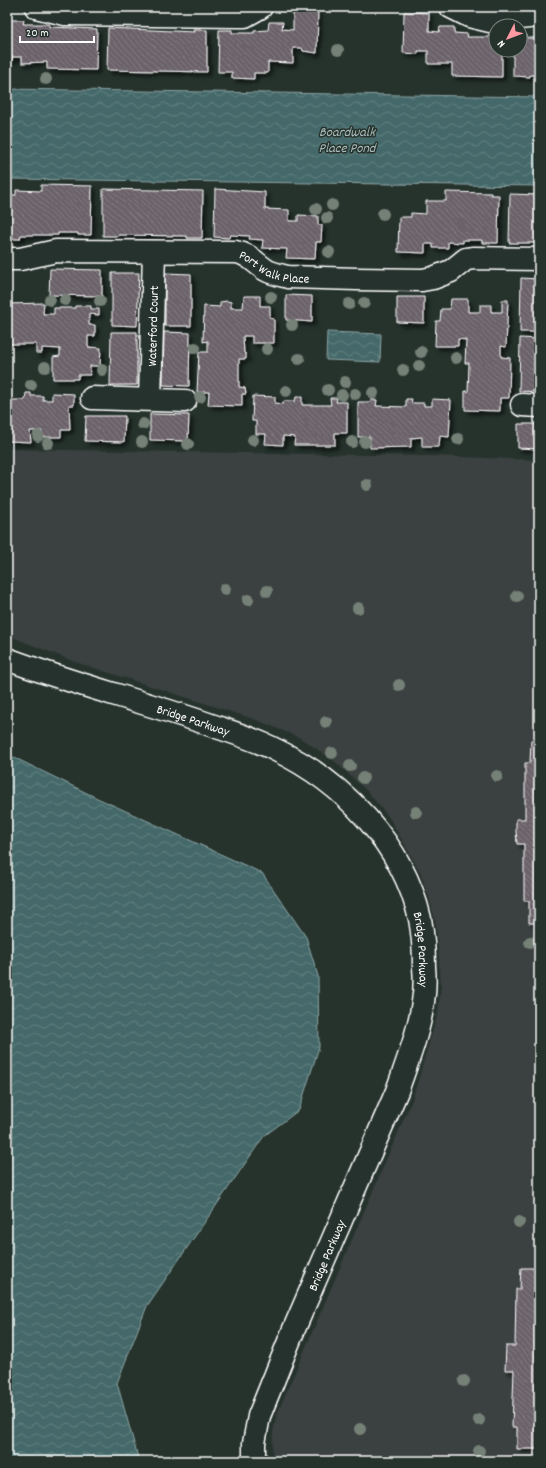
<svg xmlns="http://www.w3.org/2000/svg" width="546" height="1468" viewBox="0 0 546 1468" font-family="Dekko,sans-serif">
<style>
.built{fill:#3b4140}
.water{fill:url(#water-waves);stroke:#8fa5a6}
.building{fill:url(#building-back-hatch);stroke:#fff;filter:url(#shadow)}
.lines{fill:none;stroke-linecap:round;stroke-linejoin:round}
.minor-casing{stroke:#fff;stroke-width:25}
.tertiary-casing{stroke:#fff;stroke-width:25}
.minor{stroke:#26332d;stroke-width:22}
.tertiary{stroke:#26332d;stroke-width:22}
.tree{fill:#748177}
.labels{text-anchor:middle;stroke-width:3;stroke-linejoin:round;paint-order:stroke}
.street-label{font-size:13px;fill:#fff;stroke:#26332d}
.water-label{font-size:14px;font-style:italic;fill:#abbcbc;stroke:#26332d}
</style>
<defs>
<pattern id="water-waves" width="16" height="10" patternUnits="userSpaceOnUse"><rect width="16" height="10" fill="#45696a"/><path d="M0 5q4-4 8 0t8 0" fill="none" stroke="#618080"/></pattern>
<pattern id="building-back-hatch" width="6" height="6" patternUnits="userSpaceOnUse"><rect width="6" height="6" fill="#6c636b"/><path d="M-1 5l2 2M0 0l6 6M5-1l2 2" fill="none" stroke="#827a81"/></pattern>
<filter id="shadow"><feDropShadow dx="3.5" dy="3.5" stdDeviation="2" flood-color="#0009"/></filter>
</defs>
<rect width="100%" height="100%" fill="#26332d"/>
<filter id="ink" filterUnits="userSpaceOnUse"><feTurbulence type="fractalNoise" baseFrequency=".025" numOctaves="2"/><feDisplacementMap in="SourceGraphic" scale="8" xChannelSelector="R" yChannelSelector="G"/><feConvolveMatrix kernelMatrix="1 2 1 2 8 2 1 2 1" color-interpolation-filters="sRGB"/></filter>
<g filter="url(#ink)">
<path class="built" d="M 7,449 L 433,456 L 539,460 L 539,1461 L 272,1461 L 273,1432 L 277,1414 L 412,1100 L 438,1013 L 441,985 L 436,924 L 429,897 L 419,870 L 390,819 L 368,792 L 333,760 L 311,745 L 300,738 L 257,720 L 75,662 L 7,635 Z"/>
<path class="water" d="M 7,89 L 539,97 L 539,186 L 7,179 Z
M 327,332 L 381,334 L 380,362 L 326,360 Z
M 7,754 L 95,797 L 262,873 L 306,937 L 318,976 L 319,1047 L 299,1110 L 264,1136 L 147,1306 L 117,1383 L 139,1461 L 7,1461 Z"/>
<path class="building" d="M 293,10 L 318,11 L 317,53 L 303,51 L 302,48 L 293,48 L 293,63 L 268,62 L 268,73 L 254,73 L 254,79 L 232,78 L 232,72 L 218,72 L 219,30 L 232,30 L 232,33 L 254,33 L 254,31 L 268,30 L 269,22 L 283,22 L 282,29 L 293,30 Z
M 404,12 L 429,13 L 429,31 L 439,32 L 440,27 L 454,27 L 454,33 L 468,34 L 467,37 L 489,37 L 489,34 L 496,35 L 496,50 L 502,50 L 502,77 L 452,76 L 452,64 L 428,64 L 428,51 L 418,51 L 418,54 L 403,53 Z
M 7,20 L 24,20 L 23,24 L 49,24 L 49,27 L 97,29 L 96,70 L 47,69 L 47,62 L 22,63 L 22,57 L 12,57 L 12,60 L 7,60 Z
M 108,28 L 194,32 L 193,30 L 207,30 L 207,72 L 107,70 Z
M 520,35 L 527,35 L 527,38 L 539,38 L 539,75 L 530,75 L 530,77 L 513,76 L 513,50 L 520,50 Z
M 41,185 L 92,186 L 91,235 L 78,235 L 78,233 L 58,233 L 58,235 L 21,235 L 20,239 L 7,239 L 7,195 L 16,195 L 16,190 L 41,191 Z
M 103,189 L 203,191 L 202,238 L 187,238 L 187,236 L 118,235 L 118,236 L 103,236 Z
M 215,189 L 265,192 L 265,209 L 289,210 L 289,221 L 298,221 L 298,215 L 318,216 L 318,225 L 322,225 L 321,242 L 316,242 L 315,259 L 286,258 L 287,249 L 262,248 L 263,240 L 249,239 L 250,236 L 230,235 L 229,238 L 214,237 Z
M 446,192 L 491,193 L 491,195 L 499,195 L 498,243 L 482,243 L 482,240 L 463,240 L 463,243 L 448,242 L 448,248 L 433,248 L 433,244 L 425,244 L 425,253 L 398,252 L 399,217 L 411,217 L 411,213 L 426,214 L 426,201 L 446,201 Z
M 510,194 L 539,195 L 539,243 L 509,243 Z
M 50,269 L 102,270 L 102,296 L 49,295 Z
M 112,273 L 139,273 L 137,326 L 112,325 Z
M 165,273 L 191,274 L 191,326 L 165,326 Z
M 521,278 L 539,279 L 539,332 L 520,332 Z
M 286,295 L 312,296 L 312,322 L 286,320 Z
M 244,296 L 260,296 L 260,306 L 270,306 L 270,318 L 274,319 L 274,343 L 252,343 L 252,336 L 243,336 L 244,353 L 246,354 L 246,359 L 239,359 L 239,387 L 245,388 L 246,394 L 242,394 L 242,406 L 208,405 L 209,392 L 197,392 L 199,352 L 208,352 L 208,341 L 203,342 L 204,306 L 220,307 L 220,302 L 227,301 L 231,302 L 231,308 L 243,308 Z
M 397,297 L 424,297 L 424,323 L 397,322 Z
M 451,299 L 468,299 L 468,312 L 480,312 L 480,305 L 491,305 L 491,312 L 502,312 L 502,300 L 508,300 L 506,347 L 501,346 L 501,357 L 510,358 L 509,398 L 500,398 L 500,411 L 465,410 L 465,391 L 468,392 L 469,363 L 465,363 L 466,340 L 458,339 L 458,346 L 435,346 L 436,321 L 440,321 L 441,309 L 450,309 Z
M 44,303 L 43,314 L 54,314 L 54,308 L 75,308 L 75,306 L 91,306 L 91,309 L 99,309 L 99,315 L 89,314 L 89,325 L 95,325 L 95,336 L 88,336 L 88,347 L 101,348 L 100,366 L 90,366 L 90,375 L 78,375 L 78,379 L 53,379 L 53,357 L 60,356 L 60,349 L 42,348 L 42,353 L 36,353 L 36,344 L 7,344 L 7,351 L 7,304 Z
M 111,332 L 137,332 L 137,385 L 110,385 Z
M 164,332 L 190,333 L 189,386 L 163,385 Z
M 520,338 L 539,339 L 539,392 L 519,391 Z
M 26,393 L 31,393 L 31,396 L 43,396 L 43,400 L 52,400 L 52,393 L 74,394 L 74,405 L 69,405 L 70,430 L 61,430 L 61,437 L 42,437 L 42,431 L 30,431 L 31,442 L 7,441 L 7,400 L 25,400 Z
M 253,396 L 275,397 L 275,403 L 283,404 L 284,401 L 295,401 L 296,397 L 302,397 L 302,405 L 331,405 L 330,398 L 337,398 L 336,402 L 347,402 L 347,433 L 335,433 L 335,445 L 294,445 L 295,437 L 283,436 L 283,445 L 265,444 L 266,434 L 256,434 L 256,421 L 252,421 Z
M 406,399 L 412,399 L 411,403 L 424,403 L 424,406 L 432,406 L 432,399 L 451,400 L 449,437 L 440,436 L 439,447 L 422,447 L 422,437 L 411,438 L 411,447 L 370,448 L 370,437 L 358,437 L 358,402 L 371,402 L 371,400 L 377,400 L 376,406 L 406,407 Z
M 150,414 L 189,415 L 188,441 L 150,440 Z
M 86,416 L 125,416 L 124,442 L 85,441 Z
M 518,424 L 539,424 L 539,449 L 518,448 Z
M 531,740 L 539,740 L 539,923 L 529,923 L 529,901 L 524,901 L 524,844 L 517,844 L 516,831 L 516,819 L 525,819 L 525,763 L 530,763 Z
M 521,1268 L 539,1268 L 539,1449 L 517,1449 L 517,1427 L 512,1427 L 514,1370 L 505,1370 L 506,1346 L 515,1346 L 516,1289 L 520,1289 Z"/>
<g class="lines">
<defs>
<g id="minor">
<path d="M 36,7 L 65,14 L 237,16 L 245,16 L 261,7"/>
<path d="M 451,7 L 469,16 L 490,21 L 539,16"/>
<path id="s1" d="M 7,259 L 20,259 L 56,251 L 236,252 C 249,254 255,263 266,270 C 273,274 280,275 288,277 L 357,279 L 422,280 L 433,278 L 451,271 L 466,259 L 474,258 L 539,259"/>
<path d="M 92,398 L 185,401"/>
<path id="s2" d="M 150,399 L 154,252"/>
<path d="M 522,405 L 539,406"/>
</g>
<g id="tertiary">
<path id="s3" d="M 7,659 C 73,684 142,701 208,724 C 231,732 255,739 276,750 C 343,782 403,844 420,919 C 423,935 424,951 424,967 C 425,978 425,990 423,1002 C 419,1032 407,1062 397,1091 L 294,1329 L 259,1416 L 254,1443 L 254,1461"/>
</g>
</defs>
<use href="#minor" class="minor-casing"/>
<use href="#tertiary" class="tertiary-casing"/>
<use href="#minor" class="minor"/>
<use href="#tertiary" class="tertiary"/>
</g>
<g class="tree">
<circle cx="338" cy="50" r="6"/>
<circle cx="46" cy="79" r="6"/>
<circle cx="332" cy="205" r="6"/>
<circle cx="316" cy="209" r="6"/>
<circle cx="383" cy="214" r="6"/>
<circle cx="327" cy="218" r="6"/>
<circle cx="329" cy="252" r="6"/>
<circle cx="271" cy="297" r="6"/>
<circle cx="50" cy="300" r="6"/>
<circle cx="65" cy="300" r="6"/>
<circle cx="100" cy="301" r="6"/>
<circle cx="364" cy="303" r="6"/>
<circle cx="349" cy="304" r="6"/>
<circle cx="292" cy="325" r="6"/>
<circle cx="195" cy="348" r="6"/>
<circle cx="267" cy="349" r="6"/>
<circle cx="421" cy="352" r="6"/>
<circle cx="456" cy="358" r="6"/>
<circle cx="299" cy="359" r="6"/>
<circle cx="419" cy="366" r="6"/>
<circle cx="45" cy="367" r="6"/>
<circle cx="102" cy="370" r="6"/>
<circle cx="403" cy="370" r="6"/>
<circle cx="345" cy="382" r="6"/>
<circle cx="31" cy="385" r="6"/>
<circle cx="328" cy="390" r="6"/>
<circle cx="286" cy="391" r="6"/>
<circle cx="373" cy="393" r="6"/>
<circle cx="355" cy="394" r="6"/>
<circle cx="342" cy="395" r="6"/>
<circle cx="200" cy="397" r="6"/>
<circle cx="143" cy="424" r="6"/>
<circle cx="38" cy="436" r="6"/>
<circle cx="458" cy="439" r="6"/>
<circle cx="253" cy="440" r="6"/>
<circle cx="142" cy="442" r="6"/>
<circle cx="352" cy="442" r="6"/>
<circle cx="365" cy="442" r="6"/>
<circle cx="48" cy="443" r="6"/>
<circle cx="188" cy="444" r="6"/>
<circle cx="367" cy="485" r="6"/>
<circle cx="225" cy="589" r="6"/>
<circle cx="267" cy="591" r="6"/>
<circle cx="517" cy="596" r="6"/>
<circle cx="248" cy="600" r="6"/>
<circle cx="358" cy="608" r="6"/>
<circle cx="399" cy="685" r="6"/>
<circle cx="326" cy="722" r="6"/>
<circle cx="332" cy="753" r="6"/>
<circle cx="350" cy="766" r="6"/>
<circle cx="497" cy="776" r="6"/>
<circle cx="363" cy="778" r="6"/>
<circle cx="416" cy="812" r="6"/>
<circle cx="530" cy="942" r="6"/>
<circle cx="519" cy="1222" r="6"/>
<circle cx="464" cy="1381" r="6"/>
<circle cx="479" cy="1420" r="6"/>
<circle cx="360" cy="1429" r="6"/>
<circle cx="479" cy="1451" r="6"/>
</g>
</g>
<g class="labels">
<g class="street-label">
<text dy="5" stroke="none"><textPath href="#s1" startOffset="272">Port Walk Place</textPath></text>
<text dy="5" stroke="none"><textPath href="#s2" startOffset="73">Waterford Court</textPath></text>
<text dy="5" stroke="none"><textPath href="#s3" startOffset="196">Bridge Parkway</textPath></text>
<text dy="5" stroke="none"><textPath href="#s3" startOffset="544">Bridge Parkway</textPath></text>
<text transform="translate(326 1255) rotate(-67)" y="5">Bridge Parkway</text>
</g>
<g class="water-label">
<text x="347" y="136">Boardwalk<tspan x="347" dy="16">Place Pond</tspan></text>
</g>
</g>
<rect width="546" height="1468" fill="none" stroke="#26332d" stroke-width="24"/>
<rect x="12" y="12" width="522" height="1444" fill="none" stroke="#fff" stroke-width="1.5" filter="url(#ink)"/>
<g transform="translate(508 38) rotate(228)"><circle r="19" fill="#26332d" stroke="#7d8581"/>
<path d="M0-3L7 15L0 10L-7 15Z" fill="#ff9aa2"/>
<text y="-6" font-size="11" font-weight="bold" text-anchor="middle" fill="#ffffff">N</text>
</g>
<path d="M20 36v6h74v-6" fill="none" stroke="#ffffff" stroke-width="2"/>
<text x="26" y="36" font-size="12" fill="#ffffff" stroke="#26332d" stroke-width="3" paint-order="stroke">20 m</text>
</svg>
